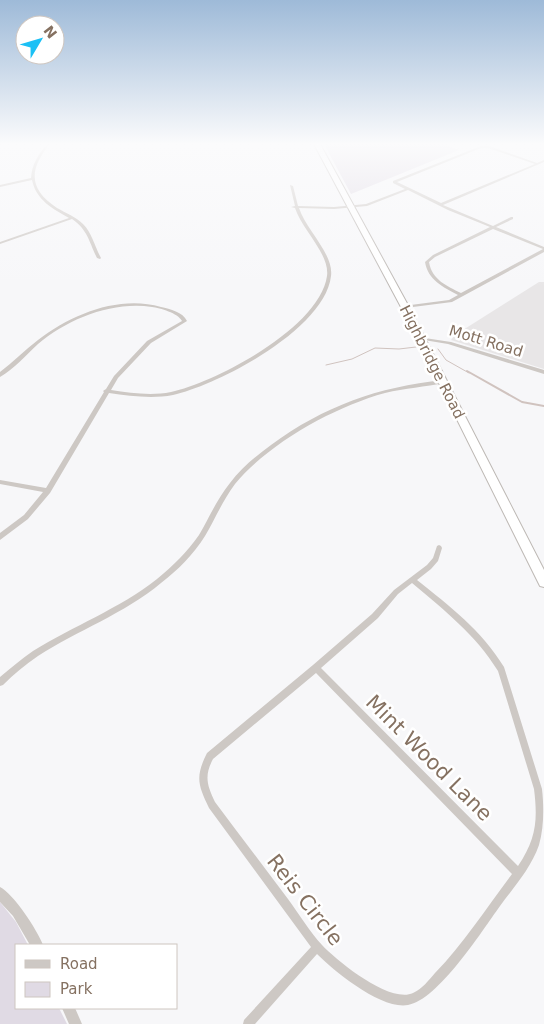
<svg xmlns="http://www.w3.org/2000/svg" width="544" height="1024" viewBox="0 0 544 1024" font-family="'DejaVu Sans',sans-serif">
<style>
.built{fill:#e8e6e7}
.green{fill:#e0dae4}
.lines{fill:none;stroke-linecap:round;stroke-linejoin:round}
.stream-far1{stroke:#d0c3bf;stroke-width:1}
.stream{stroke:#d0c3bf;stroke-width:2}
.trunk-casing{stroke:#beb9b5;stroke-width:2}
.minor{fill:#cdc8c4;fill-rule:evenodd}
.tertiary{fill:#cdc8c4;fill-rule:evenodd}
.trunk{fill:#fff;fill-rule:evenodd}
.labels{text-anchor:middle;stroke-width:5;stroke-linejoin:round;paint-order:stroke}
.far-street-label{font-size:15px;fill:#857161;stroke:#fff}
.near-street-label{font-size:21px;fill:#857161;stroke:#fff}
</style>
<rect width="100%" height="100%" fill="#f7f7f9"/>
<path class="built" d="M 539,282 L 544,282 L 544,369 L 451,340 L 455,335 Z"/>
<path class="green" d="M 324,144 L 443,144 L 459,150 L 351,194 Z
M 0,902 L 16,922 L 28,945 L 16,945 L 16,1008 L 59,1008 L 67,1024 L 0,1024 Z"/>
<g class="lines">
<path class="stream-far1" d="M 438,349 L 446,360 L 469,373
M 326,365 L 352,359 L 375,348 L 399,349 L 416,347"/>
<path class="stream" d="M 467,371 L 522,402 L 544,406"/>
<defs>
<path id="trunk" d="M 314,144 L 320,144 L 409,307 L 544,570 L 544,587 L 540,586 L 401,307 Z"/>
</defs>
<use href="#trunk" class="trunk-casing"/>
<path class="minor" d="M 47,144 L 50,144 C 29,169 28,189 57,208 C 66,213 76,217 83,224 C 92,233 95,247 101,258 L 100,259 L 97,258 C 89,242 88,230 72,219 L 0,244 L 0,242 L 69,218 C 53,209 36,200 32,180 L 0,187 L 0,185 L 31,178 C 32,164 38,155 47,144 Z
M 481,146 L 489,146 L 537,163 L 544,160 L 544,162 L 443,205 L 493,226 L 511,217 L 513,217 L 513,219 L 496,227 L 544,247 L 544,252 L 452,302 L 405,308 L 403,307 L 403,306 L 449,300 L 458,295 C 443,287 428,280 425,262 L 433,255 L 490,227 L 448,210 L 408,190 L 367,206 L 334,209 L 299,208 C 306,230 334,254 331,276 C 325,329 220,384 173,395 C 152,399 130,396 109,393 L 50,493 L 28,519 L 0,540 L 0,533 L 24,515 L 43,492 L 0,484 L 0,480 L 46,488 L 104,392 L 103,391 L 106,389 L 114,376 L 147,341 L 182,321 C 178,313 160,308 152,307 C 112,301 68,319 38,344 C 26,355 14,369 0,377 L 0,372 C 13,362 25,350 38,340 C 72,314 119,295 161,307 C 170,309 183,312 187,321 L 151,343 L 118,378 L 111,390 C 131,393 151,396 171,392 C 217,382 320,327 327,276 C 330,254 302,230 295,208 L 291,207 L 295,206 L 290,185 L 293,186 L 298,206 L 334,207 L 366,204 L 405,189 L 393,183 L 393,181 ZM 481,148 L 488,148 L 535,164 L 441,203 L 397,182 ZM 493,229 L 543,249 L 461,293 C 447,286 432,280 429,262 L 435,257 Z
M 418,337 L 451,342 L 544,370 L 544,374 L 448,344 L 418,339 Z
M 443,380 L 446,382 L 445,383 C 425,387 405,388 385,393 C 334,407 269,443 235,484 C 223,500 215,519 205,536 C 193,555 178,570 161,583 C 124,614 78,630 38,656 C 25,665 14,674 3,685 L 0,686 L 0,677 C 11,668 21,659 33,651 C 73,626 119,609 157,579 C 173,566 187,552 199,535 C 209,518 217,499 230,483 C 241,468 256,456 271,445 C 324,406 378,387 443,380 Z
M 439,545 L 441,546 L 442,548 L 438,561 L 431,569 L 417,580 C 451,607 481,630 504,667 L 542,789 C 544,807 544,828 539,845 C 531,868 514,887 500,906 C 482,931 438,1000 408,1005 C 382,1010 335,972 317,954 L 255,1024 L 243,1024 L 244,1020 L 311,947 L 209,808 C 198,785 195,777 207,753 L 313,665 L 372,614 L 394,590 L 427,565 L 433,558 L 437,546 ZM 412,583 C 444,610 476,635 498,671 L 534,789 C 538,821 536,839 518,866 L 321,668 L 378,618 L 398,594 ZM 316,673 L 512,874 C 487,907 464,943 435,973 C 429,980 422,989 413,993 C 390,1004 337,961 322,945 C 310,932 299,914 288,899 C 264,867 239,834 215,802 C 207,785 204,776 213,759 Z"/>
<path class="tertiary" d="M 0,887 C 13,893 38,931 43,945 L 30,945 L 13,916 L 0,902 Z
M 62,1008 L 75,1008 L 82,1024 L 69,1024 Z"/>
<use href="#trunk" class="trunk"/>
</g>
<linearGradient id="sky" x2="0" y2="1"><stop stop-color="#9ebad8"/><stop offset="0.5" stop-color="#fbfbfc"/><stop offset="1" stop-color="#fbfbfc" stop-opacity="0"/></linearGradient>
<rect width="544" height="288" fill="url(#sky)"/>
<g class="labels">
<g class="far-street-label">
<text transform="translate(486 341) rotate(17)" y="5">Mott Road</text>
<text transform="translate(432 362) rotate(63)" y="5">Highbridge Road</text>
</g>
<g class="near-street-label">
<text transform="translate(429 758) rotate(45)" y="7">Mint Wood Lane</text>
<text transform="translate(305 900) rotate(52)" y="7">Reis Circle</text>
</g>
</g>
<rect x="15" y="944" width="162" height="65" fill="#ffffff" stroke="#cec6c0"/>
<rect x="25" y="960" width="25" height="8" fill="#cdc8c4" stroke="#cec6c0"/>
<text x="60" y="969" font-size="15" fill="#857161">Road</text>
<rect x="25" y="982" width="25" height="15" fill="#e0dae4" stroke="#cec6c0"/>
<text x="60" y="994" font-size="15" fill="#857161">Park</text>
<g transform="translate(40 40) rotate(52)"><circle r="24" fill="#ffffff" stroke="#cec6c0"/>
<path d="M0-4L9 19L0 12L-9 19Z" fill="#1bc0f5"/>
<text y="-8" font-size="14" font-weight="bold" text-anchor="middle" fill="#857161">N</text>
</g>
</svg>
